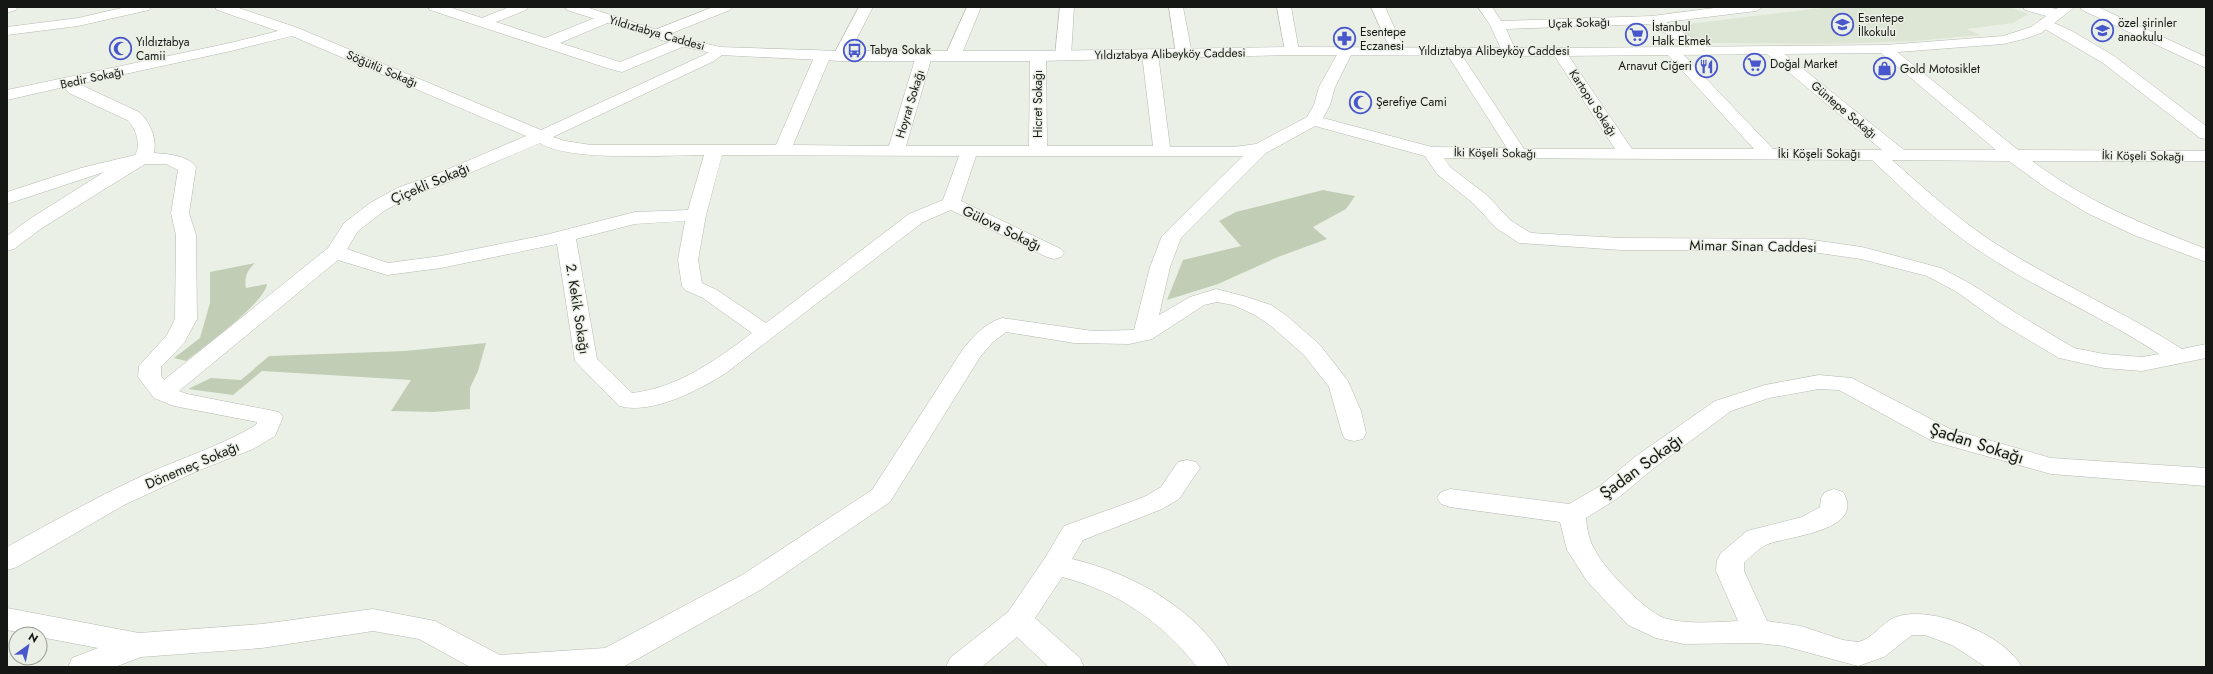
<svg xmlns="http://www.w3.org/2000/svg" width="2213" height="674" viewBox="0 0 2213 674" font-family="Jost,sans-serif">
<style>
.built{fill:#dde5d4}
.green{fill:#c1ceb5}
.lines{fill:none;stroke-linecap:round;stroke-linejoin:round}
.minor-casing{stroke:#b5bab0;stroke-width:1}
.secondary-casing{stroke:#b5bab0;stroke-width:1}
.minor{fill:#fff;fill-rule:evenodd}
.secondary{fill:#fff;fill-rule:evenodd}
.labels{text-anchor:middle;stroke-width:3;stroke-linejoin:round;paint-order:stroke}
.far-poi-label{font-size:12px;fill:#151714;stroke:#ebf0e6;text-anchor:start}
.far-street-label{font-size:12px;fill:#151714;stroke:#ebf0e6}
.street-label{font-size:14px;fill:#151714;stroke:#ebf0e6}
.near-street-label{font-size:17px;fill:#151714;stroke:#ebf0e6}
</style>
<rect width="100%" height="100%" fill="#ebf0e6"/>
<path class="built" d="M 1830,7 L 2008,7 L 2028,14 L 2013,23 L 1967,29 L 1980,35 L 1914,41 L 1830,44 L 1703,43 L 1671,26 Z"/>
<path class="green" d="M 1323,190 L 1355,196 L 1346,209 L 1313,227 L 1327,239 L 1278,257 L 1218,284 L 1167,300 L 1183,260 L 1241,246 L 1219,221 L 1236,212 Z
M 255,263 C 247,271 244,277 246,288 L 267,284 C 265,303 202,348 186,361 L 174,358 L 200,338 L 210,303 L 210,272 Z
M 486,343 L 478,371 L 470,388 L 470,409 L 434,412 L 391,411 L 411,380 L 262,371 L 233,395 L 188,389 L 211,378 L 241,380 L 269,356 L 405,351 Z"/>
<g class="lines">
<defs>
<path id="minor" d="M 7,7 L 18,7 L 16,10 L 7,13 Z
M 126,7 L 151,7 L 149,10 L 78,26 L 7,35 L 7,27 L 78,18 Z
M 215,7 L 236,7 L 298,28 L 541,130 L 704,55 L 715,48 L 725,48 L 727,51 L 714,61 L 553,137 L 565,141 L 591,145 L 776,145 L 815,55 L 818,52 L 828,52 L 831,55 L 793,145 L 889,146 L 916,56 L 919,53 L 929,53 L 932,56 L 906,146 L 1029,146 L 1030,56 L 1033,53 L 1043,53 L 1046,56 L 1047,146 L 1153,146 L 1142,54 L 1145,51 L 1155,51 L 1158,54 L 1170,147 L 1234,147 L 1256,144 L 1307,117 L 1314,105 L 1319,87 L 1339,51 L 1341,48 L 1351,48 L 1353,51 L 1335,87 L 1330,105 L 1323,118 L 1432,147 L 1507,148 L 1445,51 L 1447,48 L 1457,48 L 1524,149 L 1615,149 L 1552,52 L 1554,49 L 1564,49 L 1632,149 L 1754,149 L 1667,54 L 1665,51 L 1667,48 L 1677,48 L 1773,149 L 1882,150 L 1767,54 L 1765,51 L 1767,48 L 1777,48 L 1904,150 L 1996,150 L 1880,52 L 1878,49 L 1880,46 L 1890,46 L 2018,150 L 2206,151 L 2206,161 L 2032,161 C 2086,201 2144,225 2206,249 L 2206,262 L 2134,235 L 2087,213 L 2046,188 L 2009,161 L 1892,160 C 1926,190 1959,220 1996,244 C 2056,282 2122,311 2182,349 L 2206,344 L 2206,358 L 2142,371 L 2104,368 L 2059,358 L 2000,323 L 1957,292 L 1927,276 L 1861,259 L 1805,251 L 1621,250 L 1519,243 L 1496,228 L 1474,204 L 1437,174 L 1425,156 L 1315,126 L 1266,153 L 1181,238 L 1170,267 L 1159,315 L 1190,297 L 1216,289 L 1247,297 L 1271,305 L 1287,316 L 1320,345 L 1348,381 L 1361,411 L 1366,433 L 1363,439 L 1354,441 L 1345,439 L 1342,433 L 1329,387 L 1304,355 L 1271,326 L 1255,315 L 1233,305 L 1217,302 L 1204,305 L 1152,339 L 1129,344 L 1074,343 L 1006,332 L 992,343 L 980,357 L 890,502 L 762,589 L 623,667 L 470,667 L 419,639 L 373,631 L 262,648 L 141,657 L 115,667 L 68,667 L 72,658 L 98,648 L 40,637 L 40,634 L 26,634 L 7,630 L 7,608 L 139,633 L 262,624 L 373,609 L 435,621 L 500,655 L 605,648 L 742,575 L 872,490 L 963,349 C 974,336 985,323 1002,318 L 1093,331 L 1134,330 L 1150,267 L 1162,236 L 1243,156 L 976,156 L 961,201 L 1061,249 L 1064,253 L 1061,257 L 1054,259 L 1047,257 L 951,210 L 923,222 L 726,373 C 699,390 652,415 619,406 L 575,361 L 557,244 L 441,268 L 387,275 L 338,260 L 179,391 L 187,394 L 279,412 L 283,417 L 275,436 L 253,449 L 195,472 L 124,505 L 17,567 L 7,570 L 7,547 C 52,522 97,497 144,475 C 181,458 221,446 256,425 L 257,422 L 174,406 L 154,398 L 138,377 L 139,366 L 167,335 L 175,319 L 176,235 L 171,213 L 178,170 L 166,164 L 145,164 L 42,228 L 14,249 L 7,251 L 7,236 L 28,220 L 104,172 L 7,204 L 7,192 L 81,168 L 135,155 C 142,145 135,126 127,120 L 69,93 L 64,87 L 7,100 L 7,90 L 230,43 L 278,31 L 217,10 ZM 292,36 L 526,136 L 439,173 L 397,188 L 370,203 L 344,223 L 328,248 L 164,380 L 161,376 L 161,367 L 184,343 L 197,319 L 196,235 L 189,213 L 196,167 C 188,155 167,154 154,153 C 157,138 150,122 139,112 L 79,84 L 231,51 ZM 540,143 C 568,162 667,155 704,155 L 688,210 L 635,212 L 545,235 L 441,256 L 388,263 L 347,249 L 358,231 L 384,211 L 411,196 L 451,181 ZM 722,155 L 959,156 L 943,200 L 909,214 L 766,323 L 717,290 L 702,283 L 698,260 L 706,215 ZM 1444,158 L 1872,160 C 1907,193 1941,226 1981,252 C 2038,290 2102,316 2159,354 L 2142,357 L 2104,354 L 2074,348 L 2016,313 L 1971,284 L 1941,268 L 1862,247 L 1805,239 L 1621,238 L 1531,233 L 1510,220 L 1488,196 L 1450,167 ZM 685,221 L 678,260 L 682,286 L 685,290 L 703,298 L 752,333 C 716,360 678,388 632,393 L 597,359 L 576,239 L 635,224 Z
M 428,7 L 449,7 L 482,18 L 509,7 L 528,7 L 526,10 L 496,22 L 545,38 L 602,15 L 612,15 L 614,18 L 612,21 L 560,43 L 620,62 L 677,39 L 687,39 L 689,42 L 687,45 L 622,72 L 610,69 L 430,10 Z
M 713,7 L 732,7 L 730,10 L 662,37 L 652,37 L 650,34 L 652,31 Z
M 859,7 L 873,7 L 846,59 L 836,59 L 833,56 Z
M 967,7 L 981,7 L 961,56 L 958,59 L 948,59 L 945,56 Z
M 1060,7 L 1074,7 L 1071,56 L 1068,59 L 1058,59 L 1055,56 Z
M 1169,7 L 1183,7 L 1192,54 L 1189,57 L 1179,57 L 1176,54 Z
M 1277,7 L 1291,7 L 1299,51 L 1297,54 L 1287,54 L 1285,51 Z
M 1371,7 L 1385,7 L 1405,51 L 1403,54 L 1393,54 L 1391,51 Z
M 1478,7 L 1492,7 L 1501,21 L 1652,16 L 1722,7 L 1763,7 L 1756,11 L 1666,22 L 1709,48 L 1711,51 L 1709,54 L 1704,55 L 1649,24 L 1506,29 L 1516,51 L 1514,54 L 1504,54 L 1502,51 L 1490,25 Z
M 2023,7 C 2034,7 2057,4 2064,15 L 2057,19 L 2025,10 Z
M 2080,7 L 2098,7 L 2206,57 L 2206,68 L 2082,10 Z
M 2045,19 L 2072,31 L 2114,56 L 2206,126 L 2206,139 L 2200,138 L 2103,63 L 2040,26 L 2038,23 L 2040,20 Z
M 1819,375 L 1852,378 L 1950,429 L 2051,458 L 2206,468 L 2206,486 L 2051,474 L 1932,441 L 1839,390 L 1819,389 L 1769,398 L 1731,411 L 1654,468 L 1618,498 L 1586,518 C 1587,529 1589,541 1595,550 C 1605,570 1644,610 1664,618 C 1687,625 1714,622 1738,621 L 1716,571 L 1717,560 L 1721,553 L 1747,531 L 1802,517 L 1820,507 L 1821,498 L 1825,492 L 1834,489 L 1843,492 C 1867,531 1788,536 1768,544 C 1759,548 1751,556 1744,563 L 1744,571 L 1767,621 L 1801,626 L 1843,640 L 1858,642 C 1873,639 1882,622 1896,617 C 1931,604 2005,635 2022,667 L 1986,667 L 1952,645 L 1925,635 L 1912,635 L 1884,657 L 1858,666 L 1784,646 L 1757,643 L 1684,644 L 1656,638 L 1628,625 L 1587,581 L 1567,550 L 1560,522 L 1450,507 L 1441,504 L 1437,498 L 1441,492 L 1450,489 L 1569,504 L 1600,486 L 1636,456 L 1715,401 L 1765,385 Z
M 1187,460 L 1196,462 L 1200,468 L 1179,499 L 1162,509 L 1083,540 L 1072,559 C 1132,573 1200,610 1229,667 L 1197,667 C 1162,622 1117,591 1062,577 L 1035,618 L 1080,658 L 1084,667 L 1049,667 L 1017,637 L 982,667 L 946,667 L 950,658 L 1008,612 L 1045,558 L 1064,526 L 1144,497 L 1161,487 L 1178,462 Z"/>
<path id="secondary" d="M 565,7 L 586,7 L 686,39 L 720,47 L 841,51 L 1038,51 L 1292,47 L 1559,48 L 1885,45 L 2003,36 L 2031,27 L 2059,7 L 2075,7 L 2041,33 L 2024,39 L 2003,44 L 1885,53 L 1559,56 L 1292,55 L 1038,61 L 841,61 L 720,55 L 677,45 L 567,10 Z"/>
</defs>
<use href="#minor" class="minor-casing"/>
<use href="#secondary" class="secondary-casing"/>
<use href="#minor" class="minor"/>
<use href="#secondary" class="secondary"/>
</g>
<defs>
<symbol id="school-ring" viewBox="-11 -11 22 22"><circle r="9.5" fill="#ebf0e6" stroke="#4957cc" stroke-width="1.5"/><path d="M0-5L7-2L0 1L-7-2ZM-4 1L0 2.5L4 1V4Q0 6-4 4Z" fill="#4957cc"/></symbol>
<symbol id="supermarket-ring" viewBox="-11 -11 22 22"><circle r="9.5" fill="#ebf0e6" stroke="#4957cc" stroke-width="1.5"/><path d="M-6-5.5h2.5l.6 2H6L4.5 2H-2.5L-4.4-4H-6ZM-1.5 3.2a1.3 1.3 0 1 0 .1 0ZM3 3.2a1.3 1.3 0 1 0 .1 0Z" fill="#4957cc"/></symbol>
<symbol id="pharmacy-ring" viewBox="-11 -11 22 22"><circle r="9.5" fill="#ebf0e6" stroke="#4957cc" stroke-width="1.5"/><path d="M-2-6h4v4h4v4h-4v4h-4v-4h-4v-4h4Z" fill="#4957cc"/></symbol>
<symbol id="mosque-ring" viewBox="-11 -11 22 22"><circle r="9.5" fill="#ebf0e6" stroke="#4957cc" stroke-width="1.5"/><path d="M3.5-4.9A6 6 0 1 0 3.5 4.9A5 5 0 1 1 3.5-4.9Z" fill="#4957cc"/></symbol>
<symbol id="bus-ring" viewBox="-11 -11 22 22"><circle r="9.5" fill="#ebf0e6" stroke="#4957cc" stroke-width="1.5"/><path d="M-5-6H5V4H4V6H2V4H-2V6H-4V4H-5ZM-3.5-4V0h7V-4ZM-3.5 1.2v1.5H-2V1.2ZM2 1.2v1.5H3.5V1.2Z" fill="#4957cc"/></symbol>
<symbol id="restaurant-ring" viewBox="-11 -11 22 22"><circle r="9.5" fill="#ebf0e6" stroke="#4957cc" stroke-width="1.5"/><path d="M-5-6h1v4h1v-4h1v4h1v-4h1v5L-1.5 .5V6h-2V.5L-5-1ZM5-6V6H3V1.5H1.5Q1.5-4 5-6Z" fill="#4957cc"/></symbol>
<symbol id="shop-ring" viewBox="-11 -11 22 22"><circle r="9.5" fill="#ebf0e6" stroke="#4957cc" stroke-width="1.5"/><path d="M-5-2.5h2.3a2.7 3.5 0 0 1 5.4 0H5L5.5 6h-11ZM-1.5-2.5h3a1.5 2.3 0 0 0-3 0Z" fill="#4957cc"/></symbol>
</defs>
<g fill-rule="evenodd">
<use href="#school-ring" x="1830" y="12" width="25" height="25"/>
<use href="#school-ring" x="2090" y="18" width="25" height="25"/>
<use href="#supermarket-ring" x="1624" y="22" width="25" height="25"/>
<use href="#pharmacy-ring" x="1332" y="26" width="25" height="25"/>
<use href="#mosque-ring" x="108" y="36" width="25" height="25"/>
<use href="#bus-ring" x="842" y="38" width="25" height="25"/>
<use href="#supermarket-ring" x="1742" y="52" width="25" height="25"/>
<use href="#restaurant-ring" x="1694" y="54" width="25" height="25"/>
<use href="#shop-ring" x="1872" y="56" width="25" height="25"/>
<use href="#mosque-ring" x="1348" y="90" width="25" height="25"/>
</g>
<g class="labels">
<g class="far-poi-label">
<text x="1858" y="22">Esentepe<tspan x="1858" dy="14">İlkokulu</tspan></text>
<text x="2118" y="27">özel şirinler<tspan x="2118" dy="14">anaokulu</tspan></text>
<text x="1652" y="31">İstanbul<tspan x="1652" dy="14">Halk Ekmek</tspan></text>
<text x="1360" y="36">Esentepe<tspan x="1360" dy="14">Eczanesi</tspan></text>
<text x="136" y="46">Yıldıztabya<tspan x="136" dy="14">Camii</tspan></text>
<text x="870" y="54">Tabya Sokak</text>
<text x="1770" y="68">Doğal Market</text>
<text x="1692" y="70" text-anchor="end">Arnavut Ciğeri</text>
<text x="1900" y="73">Gold Motosiklet</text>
<text x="1376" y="106">Şerefiye Cami</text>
</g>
<g class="far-street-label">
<text transform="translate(1579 23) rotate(-2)" y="4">Uçak Sokağı</text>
<text transform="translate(657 33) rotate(16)" y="4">Yıldıztabya Caddesi</text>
<text x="1494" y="55">Yıldıztabya Alibeyköy Caddesi</text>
<text transform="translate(1170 54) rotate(-1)" y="4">Yıldıztabya Alibeyköy Caddesi</text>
<text transform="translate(382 69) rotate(23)" y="4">Söğütlü Sokağı</text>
<text transform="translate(92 78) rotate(-12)" y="4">Bedir Sokağı</text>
<text transform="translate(1593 103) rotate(57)" y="4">Kartopu Sokağı</text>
<text transform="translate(910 104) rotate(-73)" y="4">Hoyrat Sokağı</text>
<text transform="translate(1038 104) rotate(-90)" y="4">Hicret Sokağı</text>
<text transform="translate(1844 110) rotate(40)" y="4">Güntepe Sokağı</text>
<text transform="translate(1495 153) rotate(1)" y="4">İki Köşeli Sokağı</text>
<text x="1819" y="158">İki Köşeli Sokağı</text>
<text transform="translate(2143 156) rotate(1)" y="4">İki Köşeli Sokağı</text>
</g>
<g class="street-label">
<text transform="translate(430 183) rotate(-23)" y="5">Çiçekli Sokağı</text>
<text transform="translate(1002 228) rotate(26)" y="5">Gülova Sokağı</text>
<text transform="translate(1753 246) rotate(1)" y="5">Mimar Sinan Caddesi</text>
<text transform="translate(578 309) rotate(81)" y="5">2. Kekik Sokağı</text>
<text transform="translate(192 465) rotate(-23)" y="5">Dönemeç Sokağı</text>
</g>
<g class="near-street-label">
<text transform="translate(1977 443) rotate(18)" y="6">Şadan Sokağı</text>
<text transform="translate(1641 466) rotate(-36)" y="6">Şadan Sokağı</text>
</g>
</g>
<rect width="2213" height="674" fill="none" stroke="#151714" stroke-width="16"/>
<g transform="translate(28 646) rotate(33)"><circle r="19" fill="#ebf0e6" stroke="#959992"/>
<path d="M0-3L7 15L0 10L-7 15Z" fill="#4957cc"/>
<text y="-6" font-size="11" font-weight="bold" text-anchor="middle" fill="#151714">N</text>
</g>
</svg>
